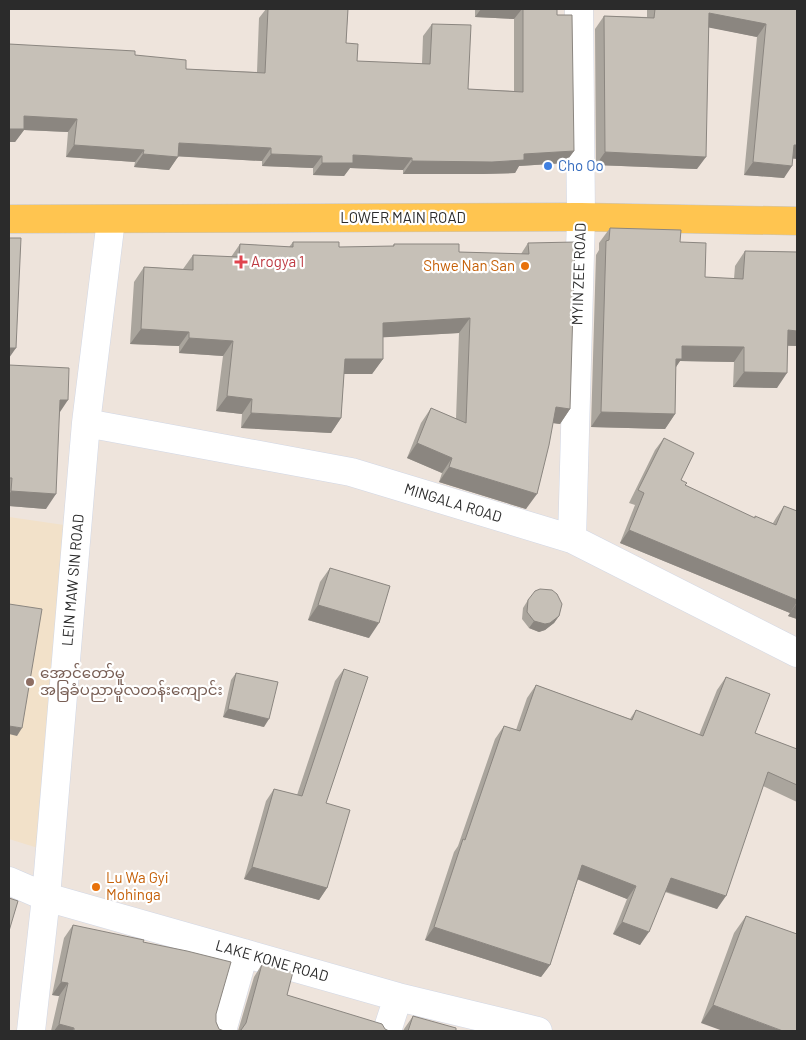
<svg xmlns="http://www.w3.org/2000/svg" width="806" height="1040" viewBox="0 0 806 1040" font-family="Barlow,'Noto Sans Myanmar',sans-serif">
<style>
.education{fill:#f2e1c9}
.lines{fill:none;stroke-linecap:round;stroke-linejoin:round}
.minor-casing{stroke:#d1d7e5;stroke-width:29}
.major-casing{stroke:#c4c4c4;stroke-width:29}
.minor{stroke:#fff;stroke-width:28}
.major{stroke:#ffc550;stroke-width:28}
.wall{fill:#aaa59d}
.shaded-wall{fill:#8b8680}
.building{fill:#c6c0b7;stroke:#8b8680}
.shop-dot{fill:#3f7fe0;stroke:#fff;stroke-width:2}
.health-dot{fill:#e0444e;stroke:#fff;stroke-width:2}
.food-dot{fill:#e8710a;stroke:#fff;stroke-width:2}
.education-dot{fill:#8d6e63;stroke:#fff;stroke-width:2}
.labels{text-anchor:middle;stroke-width:4.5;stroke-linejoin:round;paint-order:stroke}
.shop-label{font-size:15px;fill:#366cbe;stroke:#fff;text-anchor:start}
.street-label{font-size:15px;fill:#2b2b2b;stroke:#fff}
.health-label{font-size:15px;fill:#be3a42;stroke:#fff;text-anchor:start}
.food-label{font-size:15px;fill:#c56008;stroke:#fff;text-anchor:end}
.education-label{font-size:15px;fill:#785e54;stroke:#fff;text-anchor:start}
</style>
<rect width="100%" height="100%" fill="#eee4dc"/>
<path class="education" d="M 9,517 L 64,525 L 38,848 L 9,839 Z"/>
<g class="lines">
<defs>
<path id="minor" d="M 86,423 L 351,472 L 572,539 L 797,653
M 572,539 L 581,217 L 579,9
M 9,881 L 46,897 L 398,997 L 538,1031
M 31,1031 L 46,897 L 86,423 L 111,220
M 222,1031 L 244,953
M 387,1031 L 398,997"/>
<path id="major" d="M 9,219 L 581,217 L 797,221"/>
</defs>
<use href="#minor" class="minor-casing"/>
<use href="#major" class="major-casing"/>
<use href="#minor" class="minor"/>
<use href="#major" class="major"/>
</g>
<path class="wall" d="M 266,9 L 348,9 L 346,43 L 357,61 L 422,64 L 423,36 L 432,24 L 468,89 L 514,91 L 514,19 L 475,17 L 475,9 L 557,9 L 557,15 L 574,151 L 565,163 L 519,166 L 515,173 L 483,174 L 403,174 L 403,170 L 350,168 L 344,176 L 313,175 L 313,168 L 262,166 L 262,161 L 178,156 L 169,170 L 134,167 L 135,162 L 66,157 L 68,132 L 24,130 L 15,142 L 9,44 L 135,55 L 186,69 L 257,72 L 259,18 Z
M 647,9 L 797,9 L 793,158 L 784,178 L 744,175 L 757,37 L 709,27 L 697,169 L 596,165 L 595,29 L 604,16 L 647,17 Z
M 610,228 L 680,242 L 705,277 L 734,279 L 735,266 L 745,251 L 797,252 L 797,346 L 788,346 L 777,388 L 733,387 L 734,362 L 680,361 L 676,367 L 675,414 L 665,429 L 591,427 L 596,255 L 599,250 L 599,243 Z
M 293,242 L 339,247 L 392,247 L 394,244 L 459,252 L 521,254 L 528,243 L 570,409 L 560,424 L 553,423 L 526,509 L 439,482 L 442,473 L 407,458 L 421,423 L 431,408 L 456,419 L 459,333 L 383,337 L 383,359 L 372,374 L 344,374 L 341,418 L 331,433 L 241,428 L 242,414 L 216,411 L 223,356 L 179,353 L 179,346 L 130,344 L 134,282 L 144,267 L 183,269 L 193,255 L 231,257 L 240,244 L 289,247 Z
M 9,365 L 60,412 L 46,509 L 9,506 Z
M 664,438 L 681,480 L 685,485 L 754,518 L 773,523 L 776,518 L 784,506 L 797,511 L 797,619 L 788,616 L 790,613 L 620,543 L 635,505 L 629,503 L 655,450 Z
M 330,568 L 369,638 L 308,620 L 320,582 Z
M 528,600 L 559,616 L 554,623 L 545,630 L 539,632 L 529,628 L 522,619 L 523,608 Z
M 344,669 L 326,803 L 327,888 L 319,900 L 244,879 L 266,801 L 274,789 L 297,795 L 335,681 Z
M 236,673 L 264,727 L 223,717 L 231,680 Z
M 726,677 L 755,733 L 797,749 L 797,802 L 763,786 L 717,909 L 665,892 L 640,945 L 613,934 L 627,899 L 578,879 L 550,965 L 541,977 L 425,940 L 454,852 L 458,846 L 495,739 L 504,726 L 516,730 L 527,698 L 536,685 L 630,719 L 636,710 L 699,735 L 717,690 Z
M 746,916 L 797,934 L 701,1023 L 734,933 Z
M 73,925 L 143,942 L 216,1014 L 216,1022 L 219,1029 L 224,1031 L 51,1031 L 59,996 L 52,995 L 64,938 Z
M 262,964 L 287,995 L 385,1029 L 238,1031 L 254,977 Z
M 413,1016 L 456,1031 L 403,1031 L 404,1029 Z"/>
<path class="shaded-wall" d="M 481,9 L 522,9 L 514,19 L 475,17 Z
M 709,13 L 766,24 L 757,37 L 701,26 Z
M 24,116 L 77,119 L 68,132 L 24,130 L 15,142 L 9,142 L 9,129 Z
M 179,143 L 271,148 L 262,161 L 171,156 Z
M 74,145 L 144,150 L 135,162 L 66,157 Z
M 794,145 L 797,145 L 797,159 L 786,158 Z
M 574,151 L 565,163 L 519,166 L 515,173 L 483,174 L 403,174 L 412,161 Z
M 605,152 L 706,157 L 697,169 L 596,165 Z
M 143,154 L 178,157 L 169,170 L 134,167 Z
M 271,154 L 322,156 L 313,168 L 262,166 Z
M 353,155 L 412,158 L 403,170 L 350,168 L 344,176 L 313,175 L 322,163 Z
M 753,162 L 792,166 L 784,178 L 744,175 Z
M 470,318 L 459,333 L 372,338 L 383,323 Z
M 141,329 L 189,332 L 179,346 L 130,344 Z
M 788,330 L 797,331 L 797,346 L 778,345 Z
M 189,338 L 233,341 L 223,356 L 179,353 Z
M 682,346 L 744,347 L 734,362 L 680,361 L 671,374 Z
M 9,348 L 16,348 L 9,358 Z
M 345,359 L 383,359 L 372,374 L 334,374 Z
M 744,372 L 787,373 L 777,388 L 733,387 Z
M 227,396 L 252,399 L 242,414 L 216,411 Z
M 60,400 L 68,400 L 58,415 Z
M 556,407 L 570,409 L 560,424 L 545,422 Z
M 601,412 L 675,414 L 665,429 L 591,427 Z
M 251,413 L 341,418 L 331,433 L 241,428 Z
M 417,443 L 452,458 L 442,473 L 407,458 Z
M 449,467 L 537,494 L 526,509 L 439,482 Z
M 11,491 L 56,494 L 46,509 L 9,506 L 9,495 Z
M 629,530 L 797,600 L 797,602 L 790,613 L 620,543 Z
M 797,603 L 797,619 L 788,616 Z
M 318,605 L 379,623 L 369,638 L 308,620 Z
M 559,616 L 554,623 L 545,630 L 539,632 L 529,628 L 534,621 Z
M 228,709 L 269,719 L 264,727 L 223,717 Z
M 9,726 L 22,728 L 17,736 L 9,734 Z
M 582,865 L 636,886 L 627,899 L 574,878 Z
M 252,867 L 327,888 L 319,900 L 244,879 Z
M 671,878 L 726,896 L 717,909 L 662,890 Z
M 622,922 L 649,932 L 640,945 L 613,934 Z
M 434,927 L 550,965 L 541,977 L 425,940 Z
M 61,982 L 68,983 L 59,996 L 52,995 Z
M 713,1005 L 783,1031 L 723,1031 L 701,1023 Z
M 59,1024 L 74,1028 L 72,1031 L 54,1031 Z"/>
<path class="building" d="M 268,9 L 348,9 L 346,43 L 358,44 L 357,61 L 430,64 L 432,24 L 471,25 L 468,89 L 523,92 L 523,9 L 557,9 L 557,15 L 572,15 L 574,151 L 524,154 L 524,160 L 492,162 L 412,161 L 412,158 L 353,155 L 353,163 L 322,163 L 322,156 L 271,154 L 271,148 L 179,143 L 178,157 L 143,154 L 144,150 L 74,145 L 77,119 L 24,116 L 24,129 L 9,129 L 9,44 L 135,51 L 135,55 L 186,60 L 186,69 L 265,73 Z
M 655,9 L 797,9 L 797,145 L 794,145 L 792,166 L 753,162 L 766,24 L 709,13 L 706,157 L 605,152 L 604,16 L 654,18 Z
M 610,228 L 681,230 L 680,242 L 706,243 L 705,277 L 743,279 L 745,251 L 797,252 L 797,331 L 788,330 L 787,373 L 744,372 L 744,347 L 682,346 L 682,359 L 676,359 L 675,414 L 601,412 L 606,241 L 609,240 Z
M 9,238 L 21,238 L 16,348 L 9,348 Z
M 293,242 L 339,242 L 339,247 L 394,246 L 394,244 L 459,244 L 459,252 L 529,254 L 528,243 L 575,242 L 570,409 L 556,407 L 549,445 L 537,494 L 449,467 L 452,458 L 417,443 L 431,408 L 466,423 L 470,318 L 383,323 L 383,359 L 345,359 L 341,418 L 251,413 L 252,399 L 227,396 L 233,341 L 189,338 L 189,332 L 141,329 L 144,267 L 193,270 L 193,255 L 239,257 L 240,244 L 293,247 Z
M 9,365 L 69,368 L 68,400 L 60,400 L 56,494 L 11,491 L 12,478 L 9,478 Z
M 664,438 L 694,453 L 681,480 L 687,483 L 685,485 L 755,518 L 755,516 L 776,525 L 784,506 L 797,511 L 797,600 L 629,530 L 644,493 L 638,490 Z
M 330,568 L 390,586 L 379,623 L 318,605 Z
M 540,589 L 552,590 L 557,594 L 562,604 L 559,616 L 550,623 L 545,624 L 534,621 L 527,612 L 528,600 L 535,591 Z
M 9,604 L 42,609 L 22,728 L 9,726 Z
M 344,669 L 368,677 L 326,803 L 350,810 L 327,888 L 252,867 L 274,789 L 302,796 Z
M 236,673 L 278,682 L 269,719 L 228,709 Z
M 726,677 L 770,694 L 755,733 L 797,749 L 797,785 L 768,772 L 726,896 L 671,878 L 649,932 L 622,922 L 636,886 L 582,865 L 550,965 L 434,927 L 463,839 L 465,840 L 504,726 L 520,731 L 536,685 L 632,720 L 636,710 L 703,736 Z
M 9,898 L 18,901 L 9,931 Z
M 746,916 L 797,934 L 797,1031 L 783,1031 L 713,1005 Z
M 73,925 L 144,940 L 143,942 L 187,951 L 231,962 L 216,1014 L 216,1022 L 219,1029 L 224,1031 L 74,1031 L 74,1028 L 59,1024 L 68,983 L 61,982 Z
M 262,964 L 293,972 L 287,995 L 382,1024 L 385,1029 L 389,1031 L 239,1031 L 241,1030 L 246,1023 Z
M 413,1016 L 456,1028 L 456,1031 L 408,1031 Z"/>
<circle class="shop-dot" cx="548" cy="166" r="5"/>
<path class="health-dot" d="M238.5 254.5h5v5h5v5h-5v5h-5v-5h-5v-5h5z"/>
<g class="food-dot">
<circle cx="525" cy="266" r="5"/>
<circle cx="96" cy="887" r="5"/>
</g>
<circle class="education-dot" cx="30" cy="682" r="5"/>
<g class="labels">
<g class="shop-label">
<text x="558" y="171">Cho Oo</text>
</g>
<g class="street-label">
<text x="403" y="223">LOWER MAIN ROAD</text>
<text transform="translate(579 274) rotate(-88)" y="5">MYIN ZEE ROAD</text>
<text transform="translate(453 503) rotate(17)" y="5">MINGALA ROAD</text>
<text transform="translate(73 580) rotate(-85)" y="5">LEIN MAW SIN ROAD</text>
<text transform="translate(272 961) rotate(16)" y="5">LAKE KONE ROAD</text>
</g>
<g class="health-label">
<text x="251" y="267">Arogya 1</text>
</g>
<g class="food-label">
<text x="515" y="271">Shwe Nan San</text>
<text x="106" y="883" text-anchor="start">Lu Wa Gyi<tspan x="106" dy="17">Mohinga</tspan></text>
</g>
<g class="education-label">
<text x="40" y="678">အောင်တော်မူ<tspan x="40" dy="17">အခြခံပညာမူလတန်းကျောင်း</tspan></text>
</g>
</g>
<rect width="806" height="1040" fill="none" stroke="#2b2b2b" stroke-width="20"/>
</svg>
